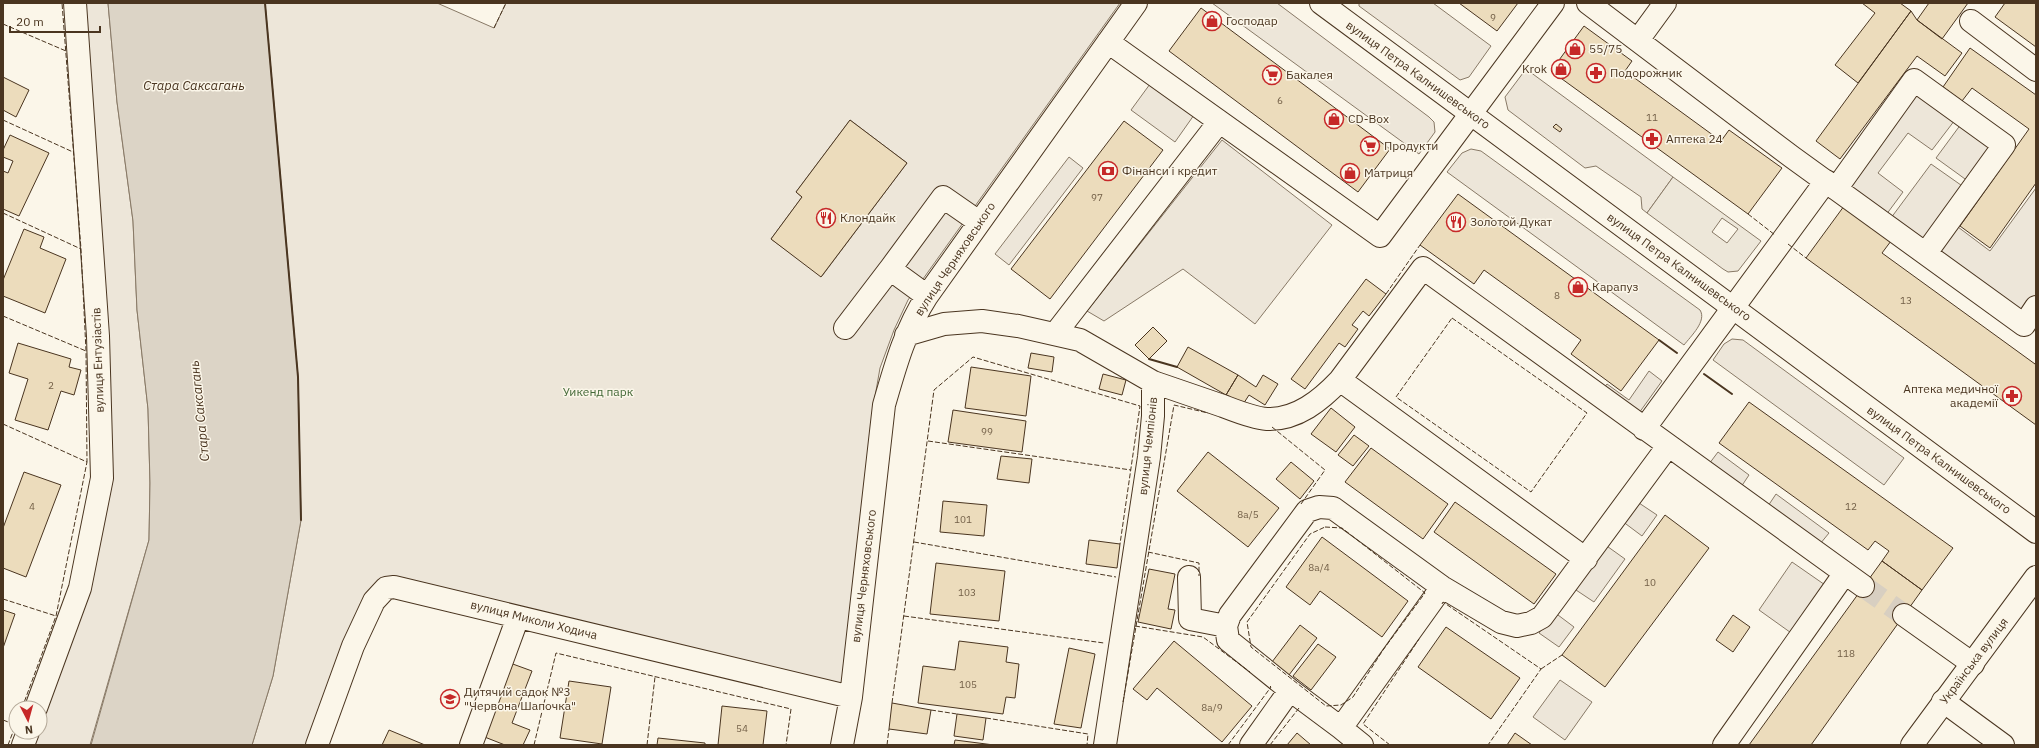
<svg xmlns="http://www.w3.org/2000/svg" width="2039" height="748" viewBox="0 0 2039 748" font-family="'IBM Plex Sans',sans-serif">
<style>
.green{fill:#ede6d9;stroke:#887966;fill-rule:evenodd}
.parking{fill:#ede7d9;stroke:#887966;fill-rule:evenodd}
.water{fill:#dcd4c6;stroke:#887966}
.building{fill:#ecdcbc;stroke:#4a3520}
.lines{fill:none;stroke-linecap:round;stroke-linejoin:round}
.minor-tunnel{stroke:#d8cfc1;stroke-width:22;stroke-dasharray:22 11;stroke-linecap:butt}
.minor-casing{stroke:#4a3520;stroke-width:24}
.major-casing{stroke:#4a3520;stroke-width:24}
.minor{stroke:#fbf6e9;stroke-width:22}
.major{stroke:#fbf6e9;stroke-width:22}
.fence{stroke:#4a3520;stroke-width:1;stroke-dasharray:5 2;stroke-linecap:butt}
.wall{stroke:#4a3520;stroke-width:2}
.labels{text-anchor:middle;stroke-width:3;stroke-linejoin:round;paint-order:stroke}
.number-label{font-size:10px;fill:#725f47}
.poi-label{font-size:12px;fill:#4a3520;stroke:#fbf6e9;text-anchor:start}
.street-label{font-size:12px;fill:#4a3520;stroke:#fbf6e9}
.park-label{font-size:12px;fill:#436837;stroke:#fbf6e9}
.water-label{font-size:13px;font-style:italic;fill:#4a3520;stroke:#fbf6e9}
</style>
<rect width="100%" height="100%" fill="#fbf6e9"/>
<path class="green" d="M 75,3 L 108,3 L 117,102 L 133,221 L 137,310 L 148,409 L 150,483 L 149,540 L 90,745 L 23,745 L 28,732 L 40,732 L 40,708 L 102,478 Z
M 265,3 L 437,3 L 494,28 L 506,3 L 1120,3 L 908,300 L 894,330 L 880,368 L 873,408 L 843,688 L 386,588 L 317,745 L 252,745 L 273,676 L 301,520 L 298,377 ZM 850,120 L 907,163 L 822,276 L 771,239 L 802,197 L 796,192 Z
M 1212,3 L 1277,3 L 1429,117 L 1434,122 L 1435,132 L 1419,154 Z
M 1359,3 L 1433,3 L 1491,46 L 1469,77 L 1460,80 L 1359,6 Z
M 1526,69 L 1673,177 L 1647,213 L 1642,209 L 1641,197 L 1596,166 L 1585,168 L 1508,110 L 1505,97 Z
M 1150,84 L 1194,115 L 1175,142 L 1131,110 Z
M 1915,85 L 1958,116 L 1932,150 L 1908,133 L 1878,173 L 1903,192 L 1883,219 L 1840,188 Z
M 1964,120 L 2000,146 L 1972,184 L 1936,158 Z
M 1222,140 L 1332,225 L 1255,324 L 1183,269 L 1104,321 L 1087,311 Z
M 1471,149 L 1481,151 L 1700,310 C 1707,321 1691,336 1684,345 L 1447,172 L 1462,153 Z
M 1069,157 L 1083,168 L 1009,265 L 995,254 Z
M 1931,164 L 1968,190 L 1924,248 L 1888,222 Z
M 2036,188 L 2036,299 L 2022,318 L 1933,253 L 1954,224 L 1990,251 Z
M 1732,339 L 1743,340 L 1904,458 L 1884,485 L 1713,360 L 1724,344 Z
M 1649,371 L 1662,381 L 1634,420 L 1599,394 L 1607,384 L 1629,400 Z
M 1718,452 L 1749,475 L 1741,487 L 1709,464 Z
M 1776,494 L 1829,533 L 1820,544 L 1768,506 Z
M 1636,501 L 1657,515 L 1642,536 L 1622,521 Z
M 1604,544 L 1625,559 L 1594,602 L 1573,588 Z
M 1792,562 L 1828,587 L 1794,635 L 1759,610 Z
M 1554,612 L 1574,627 L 1559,647 L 1539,633 Z
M 1560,680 L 1592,702 L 1565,740 L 1533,717 Z"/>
<path class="parking" d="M 1673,177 L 1761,241 L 1738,271 L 1728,272 L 1723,269 L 1647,213 ZM 1722,218 L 1738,229 L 1727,243 L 1712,232 Z"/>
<path class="water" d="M 108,3 L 265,3 L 298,377 L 301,520 L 273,676 L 252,745 L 91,745 L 149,540 L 150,483 L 148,409 L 137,310 L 133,221 L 117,102 Z"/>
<path class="building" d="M 1459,3 L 1518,3 L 1497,31 Z
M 1862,3 L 1900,3 L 1911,11 L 1858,83 L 1835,65 L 1875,13 Z
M 1929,3 L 1968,3 L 1942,39 L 1917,20 Z
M 2005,3 L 2036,3 L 2036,47 L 1995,17 Z
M 1201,8 L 1390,149 L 1358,192 L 1169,51 Z
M 1911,11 L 1917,20 L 1962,53 L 1945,76 L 1917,56 L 1840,159 L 1816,141 Z
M 1584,26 L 1632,61 L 1625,71 L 1721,141 L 1729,130 L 1782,168 L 1748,214 L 1551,71 Z
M 1970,48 L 2036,95 L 2036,183 L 1990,248 L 1960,226 L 2029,129 L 1972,88 L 1962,101 L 1943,87 Z
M 3,77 L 29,90 L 16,117 L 3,110 Z
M 850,120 L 907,163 L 821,277 L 771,239 L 802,197 L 796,192 Z
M 1124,121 L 1163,150 L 1050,299 L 1011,269 Z
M 1556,124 L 1562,129 L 1560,132 L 1553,127 Z
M 10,135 L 49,153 L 19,216 L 3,209 L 3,171 L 8,173 L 13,161 L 3,157 L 3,150 Z
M 1458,194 L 1659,340 L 1621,391 L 1571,354 L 1581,340 L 1484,270 L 1474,284 L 1420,245 Z
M 1847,202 L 1894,237 L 1882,253 L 2035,364 L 2036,362 L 2036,425 L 1806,258 Z
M 24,229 L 44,237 L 40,248 L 66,259 L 45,313 L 3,296 L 3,280 Z
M 1366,279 L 1386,294 L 1369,316 L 1363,311 L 1352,325 L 1358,329 L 1345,347 L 1339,343 L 1305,389 L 1291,379 Z
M 1153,327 L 1167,341 L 1149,359 L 1135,345 Z
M 18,343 L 71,359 L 69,367 L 81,370 L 74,395 L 61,391 L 48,430 L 15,420 L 28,379 L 9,373 Z
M 1188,347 L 1238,375 L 1226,395 L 1177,367 Z
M 1031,353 L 1054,357 L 1052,372 L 1028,368 Z
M 971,367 L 1031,376 L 1026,416 L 965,408 Z
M 1103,374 L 1126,380 L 1122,395 L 1099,389 Z
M 1238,375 L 1256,387 L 1263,375 L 1278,384 L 1265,405 L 1249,395 L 1242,406 L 1226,395 Z
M 1749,402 L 1953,548 L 1922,590 L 1882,561 L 1889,551 L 1875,541 L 1868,550 L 1719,443 Z
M 1331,408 L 1355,427 L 1336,452 L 1311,434 Z
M 953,410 L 1026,421 L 1022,452 L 948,442 Z
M 1354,435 L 1369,446 L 1353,466 L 1338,455 Z
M 1371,448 L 1448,504 L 1423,539 L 1345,482 Z
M 1208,452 L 1279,508 L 1248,547 L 1177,491 Z
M 1001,456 L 1032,459 L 1029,483 L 997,479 Z
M 1291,462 L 1314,481 L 1300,499 L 1276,479 Z
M 24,472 L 61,485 L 26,577 L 3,568 L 3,528 Z
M 943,501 L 987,505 L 984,536 L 940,532 Z
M 1455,502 L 1556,574 L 1534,604 L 1434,532 Z
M 1665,515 L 1709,548 L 1605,687 L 1562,655 Z
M 1322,537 L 1408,601 L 1382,637 L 1320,591 L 1310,605 L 1286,587 Z
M 1089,540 L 1120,544 L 1117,568 L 1086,564 Z
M 1882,561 L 1922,590 L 1811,745 L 1749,745 Z
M 936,563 L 1005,571 L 999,621 L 930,614 Z
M 1149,569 L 1175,574 L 1168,609 L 1175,610 L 1171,629 L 1138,622 Z
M 3,610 L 15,614 L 3,648 Z
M 1733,615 L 1750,627 L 1733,652 L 1716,640 Z
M 1300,625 L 1317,638 L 1289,675 L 1272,662 Z
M 1446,627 L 1520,678 L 1491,719 L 1418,667 Z
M 959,641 L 1008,647 L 1006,662 L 1019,664 L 1015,698 L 1006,697 L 1003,714 L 918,703 L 923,666 L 955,670 Z
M 1174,641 L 1252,706 L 1222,742 L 1157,688 L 1147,700 L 1133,689 Z
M 1318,644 L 1336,657 L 1311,690 L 1293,676 Z
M 1069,648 L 1095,654 L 1081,728 L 1054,724 Z
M 510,663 L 532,671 L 512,723 L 530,730 L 523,745 L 505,745 L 482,736 Z
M 569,681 L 611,687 L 602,744 L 560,738 Z
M 892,703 L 931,710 L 927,734 L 889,729 Z
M 722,706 L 767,711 L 763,745 L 718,745 Z
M 957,714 L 986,718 L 983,740 L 954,736 Z
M 389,730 L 425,745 L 382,745 Z
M 1297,733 L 1311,745 L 1287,745 Z
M 1515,733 L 1532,745 L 1507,745 Z
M 658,738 L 705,743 L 705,745 L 657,745 Z
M 955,740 L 994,745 L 954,745 Z"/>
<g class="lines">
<path class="minor-tunnel" d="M 1863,586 L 1904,615"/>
<defs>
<path id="minor" d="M 1588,3 L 1792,157 L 2024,325 L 2036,307
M 1971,21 L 2036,70
M 1638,40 L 1665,3
M 1108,42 L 1380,236 L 1553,3
M 1836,189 L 1914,80 L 2004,145 L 1926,253
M 927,296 L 890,269 L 943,197 L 979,222
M 845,328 L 890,269
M 1055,334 L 1219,122
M 906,335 L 944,324 L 982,321 L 1018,326 L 1080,340 L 1153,382 L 1153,416 L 1149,457 L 1105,745
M 1340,380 L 1586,559
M 1153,382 C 1176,390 1199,398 1223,406 C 1236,411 1253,418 1267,419 C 1297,420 1321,400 1340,380 L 1423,268 L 1845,573 L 1724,745
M 1644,429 L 1826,181
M 1845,573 L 1863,586
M 1189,577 L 1190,619 L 1226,626
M 1904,615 L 1973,664
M 1943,701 L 2003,745
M 36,708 L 80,588 L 102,478 L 98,336 L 75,3
M 1341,728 L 1290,690 L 1228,640 L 1226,626 L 1230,615 L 1307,511 L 1319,507 L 1333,508 L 1442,587 L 1501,622 L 1517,626 L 1531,623 L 1542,617 L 1668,446
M 23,745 L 28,732
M 317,745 L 353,646 L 374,601 L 386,588 L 394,587 L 851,697
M 471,745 L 518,617
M 842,745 L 851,697 L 884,405 C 895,367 905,330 927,296 L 1136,3
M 1251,745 L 1290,690
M 1362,745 L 1341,728 L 1442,587"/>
<path id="major" d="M 1321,3 L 2036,532
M 1912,745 L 2036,577"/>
</defs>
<use href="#minor" class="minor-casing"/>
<use href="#major" class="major-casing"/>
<use href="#minor" class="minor"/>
<use href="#major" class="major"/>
<path class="fence" d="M 3,24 L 66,51
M 494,28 L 506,3
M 3,120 L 73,152
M 3,213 L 81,249
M 1748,214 L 1775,235
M 1788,244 L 1806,258
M 1386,294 L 1420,245
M 3,316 L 86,351
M 1452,318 L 1587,413 L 1531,492 L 1396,397 Z
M 3,424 L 87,462 L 86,351 L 81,249 L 62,3
M 1272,427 L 1325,470 L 1301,504
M 928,441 L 1131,470
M 1325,527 L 1342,528 L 1425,593 L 1383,650 L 1353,697 L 1341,705 L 1326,706 L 1251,647 L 1247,622 L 1310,534 Z
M 914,542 L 1116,577
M 1148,552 L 1199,563 L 1199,576
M 3,599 L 56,616
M 1442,604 L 1443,602 L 1541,669 L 1488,745
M 904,616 L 1104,643
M 1135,626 L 1203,637 L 1250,672
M 1541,669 L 1562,655
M 1123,702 L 1174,405 L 1208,413
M 892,703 L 934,390 L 973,357 L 1140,406 L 1120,544
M 22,708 L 56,616 L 87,462
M 931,710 L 957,714
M 986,718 L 1088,734 L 1087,745
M 3,720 L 16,725
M 8,745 L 16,724
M 534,745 L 556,653 L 791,709 L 786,745
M 647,745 L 655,677
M 887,745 L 889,729
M 1228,745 L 1271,687 L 1270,686
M 1270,745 L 1299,708
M 1390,745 L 1363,724 L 1419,639"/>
<path class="wall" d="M 265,3 L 298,377 L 301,520
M 1659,340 L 1677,353
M 1149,359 L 1177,367
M 1704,374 L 1732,394"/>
</g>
<defs>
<symbol id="shop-ring" viewBox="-11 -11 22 22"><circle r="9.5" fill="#fbf6e9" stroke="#c62828" stroke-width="1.5"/><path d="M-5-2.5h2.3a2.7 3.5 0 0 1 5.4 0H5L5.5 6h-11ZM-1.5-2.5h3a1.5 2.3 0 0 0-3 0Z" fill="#c62828"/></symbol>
<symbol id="pharmacy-ring" viewBox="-11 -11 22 22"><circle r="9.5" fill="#fbf6e9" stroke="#c62828" stroke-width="1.5"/><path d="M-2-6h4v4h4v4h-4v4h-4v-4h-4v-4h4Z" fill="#c62828"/></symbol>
<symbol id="supermarket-ring" viewBox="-11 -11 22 22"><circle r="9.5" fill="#fbf6e9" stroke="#c62828" stroke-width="1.5"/><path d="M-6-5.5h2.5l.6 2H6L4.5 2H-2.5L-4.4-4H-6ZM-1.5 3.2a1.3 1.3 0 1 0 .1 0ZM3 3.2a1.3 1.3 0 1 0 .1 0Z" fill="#c62828"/></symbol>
<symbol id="bank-ring" viewBox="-11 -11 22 22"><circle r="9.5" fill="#fbf6e9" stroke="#c62828" stroke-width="1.5"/><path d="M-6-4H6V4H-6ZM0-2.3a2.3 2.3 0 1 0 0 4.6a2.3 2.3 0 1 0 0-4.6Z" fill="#c62828"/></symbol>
<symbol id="restaurant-ring" viewBox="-11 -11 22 22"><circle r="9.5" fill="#fbf6e9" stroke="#c62828" stroke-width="1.5"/><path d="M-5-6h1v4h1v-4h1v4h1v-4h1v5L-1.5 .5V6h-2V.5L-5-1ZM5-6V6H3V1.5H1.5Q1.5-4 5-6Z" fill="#c62828"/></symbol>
<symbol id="school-ring" viewBox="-11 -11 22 22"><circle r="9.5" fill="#fbf6e9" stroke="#c62828" stroke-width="1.5"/><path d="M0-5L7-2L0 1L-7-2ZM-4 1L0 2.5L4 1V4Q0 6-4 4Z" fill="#c62828"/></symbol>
</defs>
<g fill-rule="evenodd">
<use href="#shop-ring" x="1201" y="10" width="22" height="22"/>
<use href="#shop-ring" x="1564" y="38" width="22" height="22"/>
<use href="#shop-ring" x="1550" y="58" width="22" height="22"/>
<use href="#pharmacy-ring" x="1585" y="62" width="22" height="22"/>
<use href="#supermarket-ring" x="1261" y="64" width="22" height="22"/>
<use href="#shop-ring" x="1323" y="108" width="22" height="22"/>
<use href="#pharmacy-ring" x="1641" y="128" width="22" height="22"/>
<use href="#supermarket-ring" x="1359" y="135" width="22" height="22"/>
<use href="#bank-ring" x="1097" y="160" width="22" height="22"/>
<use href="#shop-ring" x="1339" y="162" width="22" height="22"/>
<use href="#restaurant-ring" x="815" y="207" width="22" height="22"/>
<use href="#restaurant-ring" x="1445" y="211" width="22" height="22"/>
<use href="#shop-ring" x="1567" y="276" width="22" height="22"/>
<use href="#pharmacy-ring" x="2001" y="385" width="22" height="22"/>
<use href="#school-ring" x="439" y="688" width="22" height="22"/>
</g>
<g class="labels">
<g class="number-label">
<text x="1493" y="21">9</text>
<text x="1280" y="104">6</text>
<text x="1652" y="121">11</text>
<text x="1097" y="201">97</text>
<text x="1557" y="299">8</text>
<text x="1906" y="304">13</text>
<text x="51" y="389">2</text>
<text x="987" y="435">99</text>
<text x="32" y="510">4</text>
<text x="1851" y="510">12</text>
<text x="1248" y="518">8а/5</text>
<text x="963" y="523">101</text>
<text x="1319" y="571">8а/4</text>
<text x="1650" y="586">10</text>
<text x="967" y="596">103</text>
<text x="1846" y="657">118</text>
<text x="968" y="688">105</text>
<text x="1212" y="711">8а/9</text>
<text x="742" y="732">54</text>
</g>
<g class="poi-label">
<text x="1226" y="25">Господар</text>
<text x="1589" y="53">55/75</text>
<text x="1547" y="73" text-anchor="end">Krok</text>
<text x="1610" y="77">Подорожник</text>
<text x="1286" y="79">Бакалея</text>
<text x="1348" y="123">CD-Box</text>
<text x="1666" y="143">Аптека 24</text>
<text x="1384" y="150">Продукти</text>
<text x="1122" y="175">Фінанси і кредит</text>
<text x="1364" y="177">Матриця</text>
<text x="840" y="222">Клондайк</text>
<text x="1470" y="226">Золотой Дукат</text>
<text x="1592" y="291">Карапуз</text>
<text x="1998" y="393" text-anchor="end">Аптека медичної<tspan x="1998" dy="14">академії</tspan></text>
<text x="464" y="696">Дитячий садок №3<tspan x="464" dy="14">"Червона Шапочка"</tspan></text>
</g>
<g class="street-label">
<text transform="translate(1418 75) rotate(36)" y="4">вулиця Петра Калнишевського</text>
<text transform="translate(955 259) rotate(-56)" y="4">вулиця Черняховського</text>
<text transform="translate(1679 267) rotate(36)" y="4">вулиця Петра Калнишевського</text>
<text transform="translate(98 360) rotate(-92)" y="4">вулиця Ентузіастів</text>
<text transform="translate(1148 446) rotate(-84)" y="4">вулиця Чемпіонів</text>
<text transform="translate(1939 460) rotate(36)" y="4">вулиця Петра Калнишевського</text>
<text transform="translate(864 576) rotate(-83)" y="4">вулиця Черняховського</text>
<text transform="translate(534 620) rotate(14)" y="4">вулиця Миколи Ходича</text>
<text transform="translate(1974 661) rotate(-53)" y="4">Українська вулиця</text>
</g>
<g class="park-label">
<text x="598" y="396">Уикенд парк</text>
</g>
<g class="water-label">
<text x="194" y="90">Стара Саксагань</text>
<text transform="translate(199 411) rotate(-96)" y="5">Стара Саксагань</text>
</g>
</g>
<rect width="2039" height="748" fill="none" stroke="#4a3520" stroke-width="8"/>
<g transform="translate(28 720) rotate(174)"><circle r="19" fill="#fbf6e9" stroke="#b4a999"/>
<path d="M0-3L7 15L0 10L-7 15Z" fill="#c62828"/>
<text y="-6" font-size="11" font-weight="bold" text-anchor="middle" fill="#4a3520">N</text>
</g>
<path d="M10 26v6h90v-6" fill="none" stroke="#4a3520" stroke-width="2"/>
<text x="16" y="26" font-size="12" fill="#4a3520" stroke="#fbf6e9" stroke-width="3" paint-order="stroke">20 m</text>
</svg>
